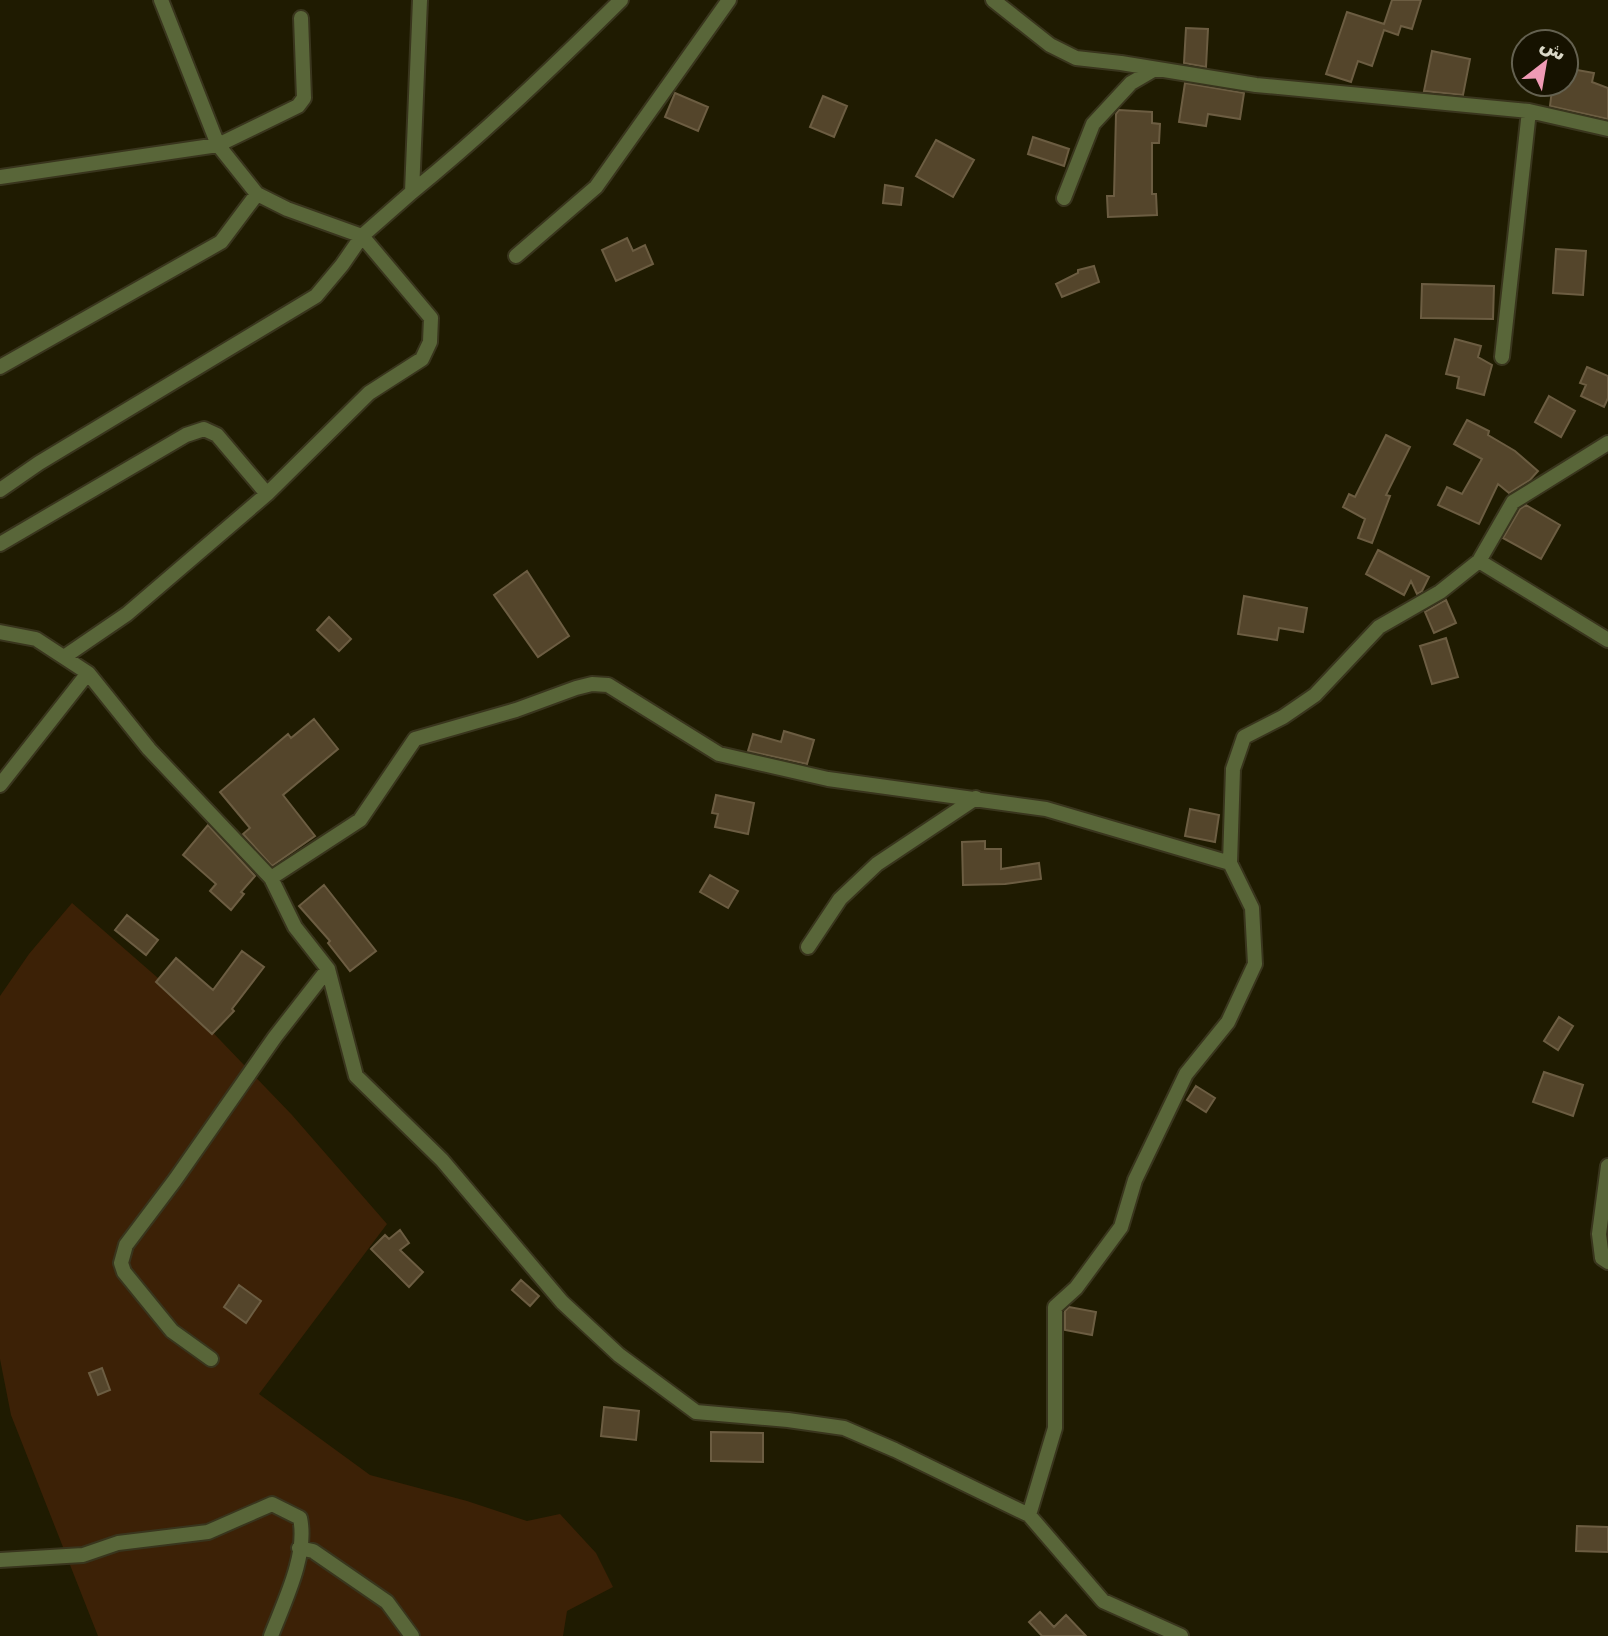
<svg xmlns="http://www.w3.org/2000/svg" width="1608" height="1636" viewBox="0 0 1608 1636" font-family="'DejaVu Sans',Cairo,sans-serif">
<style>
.green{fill:#3c2106}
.building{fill:#54452b;stroke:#6c5d42;stroke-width:2}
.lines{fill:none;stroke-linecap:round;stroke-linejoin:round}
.street-casing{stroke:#39351d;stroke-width:18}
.street{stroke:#596639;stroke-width:14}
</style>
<rect width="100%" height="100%" fill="#1f1b01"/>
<path class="green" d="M 72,903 L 174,992 L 292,1115 L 387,1224 L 259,1394 L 370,1475 L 467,1501 L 527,1521 L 560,1514 L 596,1553 L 613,1587 L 567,1611 L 563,1636 L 98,1636 L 11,1415 L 0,1359 L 0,996 L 29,954 Z"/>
<path class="building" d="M 1392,0 L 1421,0 L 1412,29 L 1401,26 L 1398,35 L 1384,30 L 1372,66 L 1358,61 L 1351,82 L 1326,74 L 1347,12 L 1384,24 Z
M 1186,28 L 1208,29 L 1206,67 L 1184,63 Z
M 1432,51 L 1470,59 L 1463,95 L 1424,91 Z
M 1566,68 L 1594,73 L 1592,82 L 1608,88 L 1608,119 L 1550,106 L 1552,90 L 1560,92 L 1561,84 L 1566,84 Z
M 1185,83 L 1244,93 L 1240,119 L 1208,114 L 1206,126 L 1179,122 Z
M 675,93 L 708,107 L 698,131 L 665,117 Z
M 823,96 L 847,106 L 834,137 L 810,127 Z
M 1119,110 L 1152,112 L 1152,123 L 1160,124 L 1159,143 L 1152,143 L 1152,194 L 1156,194 L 1157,215 L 1108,217 L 1107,196 L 1114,196 L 1116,114 Z
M 1033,137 L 1069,149 L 1064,166 L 1028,154 Z
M 936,140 L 974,160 L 953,197 L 916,176 Z
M 885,185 L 903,188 L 901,205 L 883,203 Z
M 627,238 L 633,251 L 645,245 L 653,264 L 616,281 L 602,250 Z
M 1556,249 L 1586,251 L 1583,295 L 1553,293 Z
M 1094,266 L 1099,282 L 1062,297 L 1056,284 L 1078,273 L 1078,270 Z
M 1422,284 L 1494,286 L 1493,319 L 1421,318 Z
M 1455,339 L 1481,346 L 1478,357 L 1492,365 L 1484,395 L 1457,388 L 1459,377 L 1446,374 Z
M 1587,367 L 1608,376 L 1608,398 L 1604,407 L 1581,396 L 1586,385 L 1580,383 Z
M 1549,396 L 1575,411 L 1561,437 L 1535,422 Z
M 1467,420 L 1489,431 L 1488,435 L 1515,451 L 1538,471 L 1530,480 L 1509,493 L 1498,484 L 1479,524 L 1438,505 L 1447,487 L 1462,494 L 1482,459 L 1454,444 Z
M 1386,435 L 1410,447 L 1386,495 L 1390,496 L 1372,543 L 1358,538 L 1365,519 L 1343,507 L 1349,494 L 1355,497 Z
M 1526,505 L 1560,525 L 1541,559 L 1503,538 L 1520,509 Z
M 1378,550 L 1429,577 L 1422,591 L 1417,594 L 1411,581 L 1404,595 L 1366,574 Z
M 527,571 L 569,636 L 538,657 L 494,595 Z
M 1244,596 L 1307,608 L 1303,632 L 1279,628 L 1277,640 L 1238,634 Z
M 1446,600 L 1456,623 L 1434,633 L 1425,612 Z
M 329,617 L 351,639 L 339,651 L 317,630 Z
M 1446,638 L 1458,677 L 1432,684 L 1420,646 Z
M 314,719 L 338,749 L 283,795 L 315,836 L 272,866 L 243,834 L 250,828 L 220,792 L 288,734 L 291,738 Z
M 784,731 L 814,740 L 807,764 L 748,751 L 753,734 L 781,742 Z
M 716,795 L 754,803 L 748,834 L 715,827 L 718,814 L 712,813 Z
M 1190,809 L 1219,815 L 1215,842 L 1185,836 Z
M 208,825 L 255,876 L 241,892 L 244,894 L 231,910 L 210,891 L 216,884 L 183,855 Z
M 985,841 L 985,849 L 1001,849 L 1001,869 L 1039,863 L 1041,879 L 1005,884 L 963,885 L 962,842 Z
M 710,875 L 738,891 L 728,908 L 700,892 Z
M 324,885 L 376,951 L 350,971 L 328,943 L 330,941 L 299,906 Z
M 127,915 L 158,940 L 146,955 L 115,930 Z
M 242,951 L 264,967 L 232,1009 L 234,1011 L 212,1034 L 156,982 L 176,958 L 213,990 Z
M 1559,1017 L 1573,1026 L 1558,1050 L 1544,1041 Z
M 1544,1072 L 1583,1085 L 1573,1116 L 1533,1102 Z
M 1196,1086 L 1215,1098 L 1206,1112 L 1187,1100 Z
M 400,1230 L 409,1243 L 400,1250 L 423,1272 L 409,1287 L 371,1249 L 385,1235 L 389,1239 Z
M 521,1280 L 539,1296 L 530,1306 L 512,1290 Z
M 239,1285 L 261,1301 L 246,1323 L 224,1307 Z
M 1069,1307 L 1096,1312 L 1092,1335 L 1065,1330 L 1065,1311 Z
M 102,1368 L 110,1390 L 98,1395 L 89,1373 Z
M 604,1407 L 639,1411 L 636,1440 L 601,1436 Z
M 711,1432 L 763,1433 L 763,1462 L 711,1461 Z
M 1577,1526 L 1608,1527 L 1608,1552 L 1576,1551 Z
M 1040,1612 L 1054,1627 L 1066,1615 L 1086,1636 L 1042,1636 L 1029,1622 Z"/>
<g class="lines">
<defs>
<path id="street" d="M 993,0 L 1050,45 L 1076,58 L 1121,63 L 1256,85 L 1529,111 L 1608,129
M 0,177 L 218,145 L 298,106 L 304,98 L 301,18
M 412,192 C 486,132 553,67 621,0
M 1064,198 L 1093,124 L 1131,83 L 1155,69
M 516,256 L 596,187 L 729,0
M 1502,357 L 1529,111
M 0,367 L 221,242 L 257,194
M 0,490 L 39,463 L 316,296 L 342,265 L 362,236 L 412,192 L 420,0
M 0,544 L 186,435 L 204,429 L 217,435 L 267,494
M 1479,561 L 1608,640
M 0,632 L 36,639 L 88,673 L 149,749 L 271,878 L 295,927 L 328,969 L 356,1076 L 442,1160 L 562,1302 L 619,1355 L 696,1412 L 788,1420 L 844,1428 L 895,1450 L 1029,1515 L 1103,1601 L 1181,1636
M 64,657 L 127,614 L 267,494 L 369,393 L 422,359 L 430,342 L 431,318 L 362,236 L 287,209 L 257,194 L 218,145 L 161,0
M 0,785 L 88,673
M 271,878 L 360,820 L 415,739 L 516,710 L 576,688 L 592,684 L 608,685 L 719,754 L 828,779 L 1046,809 L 1230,863
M 808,947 L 840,899 L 877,864 L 976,798
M 1608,1166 L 1599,1234 L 1602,1258 L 1608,1262
M 211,1359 L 172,1331 L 124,1272 L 121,1263 L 126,1245 L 175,1180 L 275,1037 L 328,969
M 1029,1515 L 1055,1428 L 1055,1307 L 1076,1288 L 1121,1227 L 1135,1180 L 1186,1074 L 1228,1022 L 1255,964 L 1252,908 L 1230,863 L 1233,769 L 1244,737 L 1283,717 L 1315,695 L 1379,627 L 1440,592 L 1479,561 L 1513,502 L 1608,443
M 299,1548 L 313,1551 L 387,1602 L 412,1636
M 0,1560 L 83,1555 L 118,1543 L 208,1532 L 272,1504 L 300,1518 C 308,1555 284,1602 271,1636"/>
</defs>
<use href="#street" class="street-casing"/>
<use href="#street" class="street"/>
</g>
<g transform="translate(1545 63) rotate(31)"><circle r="33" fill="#161200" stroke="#646150" stroke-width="2"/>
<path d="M0-5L12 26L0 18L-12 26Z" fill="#f09ab5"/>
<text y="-10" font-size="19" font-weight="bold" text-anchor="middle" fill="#dad8c7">ش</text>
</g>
</svg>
